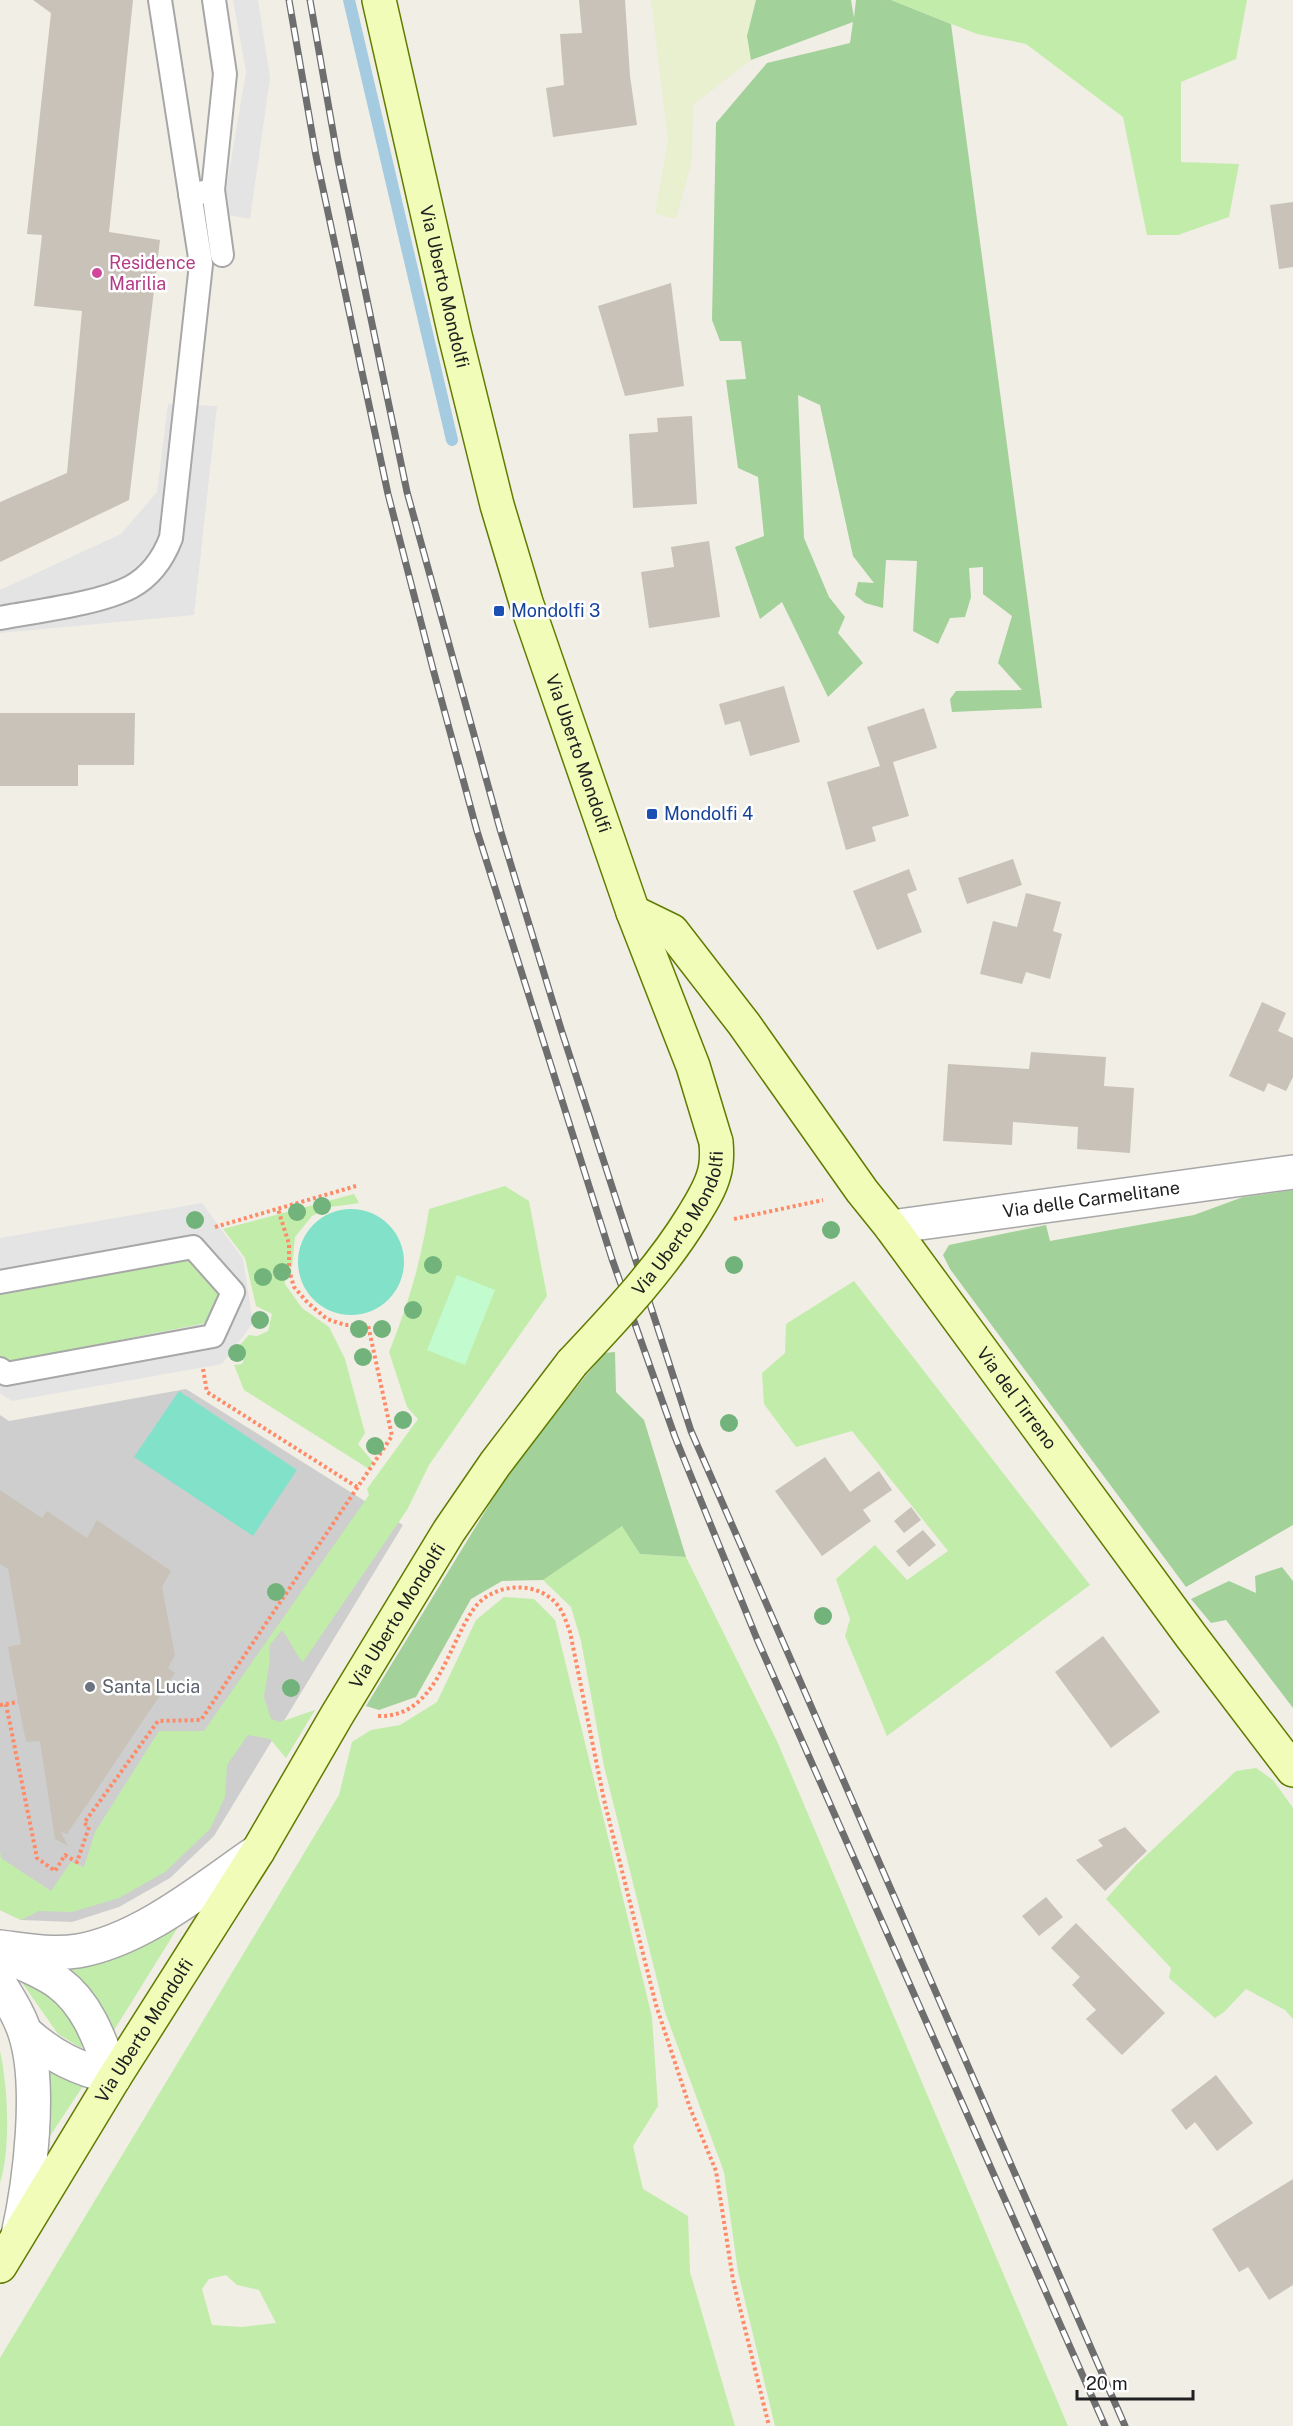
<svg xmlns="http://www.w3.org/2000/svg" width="1293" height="2426" viewBox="0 0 1293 2426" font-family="'Public Sans',sans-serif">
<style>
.religious{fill:#cecece}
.farmland{fill:#e9f0d0}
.grass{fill:#c2ecaa;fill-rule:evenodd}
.forest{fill:#a2d199}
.park{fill:#c2fbcd}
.pitch{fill:#81e2c9}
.parking{fill:#e4e4e4}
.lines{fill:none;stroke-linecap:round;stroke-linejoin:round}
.stream{stroke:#a4cbe0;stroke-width:12}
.building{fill:#c9c2b8}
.lane-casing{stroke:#a7a7a7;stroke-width:26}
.street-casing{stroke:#a7a7a7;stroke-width:36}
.secondary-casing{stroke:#607c01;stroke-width:36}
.path{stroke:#ff8a68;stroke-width:4;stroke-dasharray:3 3;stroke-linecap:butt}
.lane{stroke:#fff;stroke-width:22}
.street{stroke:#fff;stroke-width:33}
.secondary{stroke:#f0fcb8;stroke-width:33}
.rail-casing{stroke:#6e6e6e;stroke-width:7}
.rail{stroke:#fff;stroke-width:4.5;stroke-dasharray:14;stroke-linecap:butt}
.secondary-bridge-casing{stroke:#607c01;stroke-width:36;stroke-linecap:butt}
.secondary-bridge{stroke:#f0fcb8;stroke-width:33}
.tree{fill:#71b37a}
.hotel-dot{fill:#d1479c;stroke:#fff;stroke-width:2}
.transit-dot{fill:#1a4fb4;stroke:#fff;stroke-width:2}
.worship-dot{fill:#6b7280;stroke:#fff;stroke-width:2}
.labels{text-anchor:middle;stroke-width:5;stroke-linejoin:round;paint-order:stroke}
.hotel-label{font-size:18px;fill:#b23c85;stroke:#fff;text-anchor:start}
.street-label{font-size:18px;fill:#202020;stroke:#fff}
.transit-label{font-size:18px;fill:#164399;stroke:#fff;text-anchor:start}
.worship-label{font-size:18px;fill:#5b616d;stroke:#fff;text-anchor:start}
</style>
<rect width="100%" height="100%" fill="#f1eee6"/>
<path class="religious" d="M 186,1389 L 403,1525 L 214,1836 L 170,1878 L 119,1907 L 72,1922 L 21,1920 L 0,1910 L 0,1415 L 9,1421 Z"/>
<path class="farmland" d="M 651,0 L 756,0 L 747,36 L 751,60 L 693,105 L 692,161 L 676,219 L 655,214 L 668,140 Z"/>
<path class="grass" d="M 891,0 L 1247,0 L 1236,59 L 1181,82 L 1181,162 L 1239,164 L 1229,217 L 1178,235 L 1147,235 L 1123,117 L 1026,44 L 977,34 Z
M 505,1186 L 529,1201 L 547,1296 L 429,1465 L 407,1510 L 303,1662 C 294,1652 291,1641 282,1630 L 270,1645 L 269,1665 L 264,1697 L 271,1719 L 280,1722 L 315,1710 L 286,1758 L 270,1739 L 248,1735 L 227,1765 L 225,1797 L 210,1829 L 165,1872 L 119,1898 L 72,1912 L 39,1911 L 21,1920 L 0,1910 L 0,1851 L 1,1858 L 51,1891 L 71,1862 L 84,1867 L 95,1832 L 159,1731 L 204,1731 L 369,1495 L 367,1489 L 418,1419 L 407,1407 L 389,1352 C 409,1302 421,1262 429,1209 Z
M 354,1194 L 359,1203 L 331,1207 L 312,1216 L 295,1237 L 292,1267 L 284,1268 L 285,1284 L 302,1308 L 329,1327 L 345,1359 L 365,1433 L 358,1444 L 373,1462 L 369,1469 L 244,1390 L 234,1365 L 242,1364 L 245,1356 L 240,1345 L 249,1335 L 257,1336 L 268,1331 L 272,1314 L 256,1306 L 245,1258 L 223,1229 Z
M 188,1260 L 217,1281 L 218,1295 L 207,1323 L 5,1363 L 0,1359 L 0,1295 Z
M 854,1281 L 1090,1585 L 887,1736 L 845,1636 L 850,1619 L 836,1579 L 875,1545 L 907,1580 L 948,1551 L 852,1431 L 796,1447 L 764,1404 L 762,1373 L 785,1353 L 786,1324 Z
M 622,1525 L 640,1554 L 686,1557 L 777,1741 L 1068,2426 L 775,2426 L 738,2272 L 724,2172 L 665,2012 L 604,1766 L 581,1641 L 571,1607 L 543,1580 Z
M 504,1597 L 534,1599 L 555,1620 L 652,2017 L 658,2106 L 633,2146 L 643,2189 L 688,2216 L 690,2272 L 735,2426 L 0,2426 L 0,2358 L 339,1795 L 352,1742 L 371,1730 L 400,1725 L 437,1702 L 476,1620 ZM 226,2275 L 237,2285 L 259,2290 L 276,2323 L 242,2327 L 212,2325 L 202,2289 L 209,2279 Z
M 1256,1768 L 1273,1780 L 1293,1808 L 1293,2019 L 1285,2010 L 1246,1989 L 1224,2012 L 1215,2018 L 1169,1978 L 1171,1968 L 1106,1899 L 1136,1865 L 1236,1771 Z
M 185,1916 L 113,2032 C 105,2003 86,1983 62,1965 Z
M 11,1967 C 42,1988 66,2009 86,2041 L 81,2048 L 58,2034 Z
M 0,2051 C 8,2086 11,2149 0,2183 Z
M 49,2066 C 60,2078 71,2082 87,2080 L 46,2142 Z"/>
<path class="forest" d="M 756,0 L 851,0 L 854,18 L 856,0 L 891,0 L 951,24 L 1042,708 L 952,712 L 950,699 L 956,691 L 1022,690 L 998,663 L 1012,616 L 983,594 L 983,567 L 969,568 L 971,597 L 965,617 L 950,618 L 938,644 L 913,631 L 917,561 L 886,560 L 883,608 L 865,603 L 855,595 L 858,582 L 874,583 L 853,556 L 820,405 L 798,395 L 804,538 L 829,597 L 845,617 L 838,633 L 863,663 L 828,697 L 782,602 L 760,619 L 735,547 L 764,536 L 758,477 L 738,468 L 726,380 L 746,379 L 741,341 L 720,341 L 712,320 L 716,123 L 767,63 L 850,43 L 853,22 L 751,60 L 747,36 Z
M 1293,1190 L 1293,1525 L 1186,1587 L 950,1269 L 943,1255 L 949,1245 L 1046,1225 L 1050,1241 L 1194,1215 L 1243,1197 Z
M 615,1352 L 616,1392 L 644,1420 L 686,1557 L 640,1554 L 622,1526 L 543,1580 L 502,1581 L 471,1599 L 416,1697 L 379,1710 L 366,1706 L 511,1469 L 604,1353 Z
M 1282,1567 L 1293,1581 L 1293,1708 L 1226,1620 L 1211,1623 L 1191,1599 L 1229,1581 L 1256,1593 L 1255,1576 Z"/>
<path class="park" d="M 457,1275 L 495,1290 L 465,1365 L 427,1350 Z"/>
<path class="pitch" d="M298 1262a53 53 0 1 1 106 0a53 53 0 1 1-106 0Z
M 179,1391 L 297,1470 L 253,1536 L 134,1457 Z"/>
<path class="parking" d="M 233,0 L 258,0 L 270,78 L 250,219 L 222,214 L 246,72 Z
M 168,404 L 217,406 L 194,615 L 0,633 L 0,590 L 121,534 L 157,492 Z
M 202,1203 L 243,1259 L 253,1323 L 222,1364 L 12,1401 L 0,1393 L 0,1359 L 5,1363 L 206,1323 L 218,1295 L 216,1281 L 188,1260 L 0,1295 L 0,1238 Z"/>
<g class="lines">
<path class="stream" d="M 349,0 L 452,440"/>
</g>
<path class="building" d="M 33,0 L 133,0 L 109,232 L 160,240 L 129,500 L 0,562 L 0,502 L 67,473 L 82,311 L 34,306 L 42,235 L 27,234 L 51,13 Z
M 579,0 L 625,0 L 630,76 L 637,125 L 553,137 L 546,88 L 564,85 L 560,34 L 582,33 Z
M 1293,202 L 1293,267 L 1279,269 L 1270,205 Z
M 671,283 L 684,386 L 625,396 L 598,306 Z
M 692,416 L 697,504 L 633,508 L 629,434 L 658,432 L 657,418 Z
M 709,541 L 720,617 L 649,628 L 641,572 L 674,567 L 671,547 Z
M 784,686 L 800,742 L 750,756 L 740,721 L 725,725 L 719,704 Z
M 924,708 L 937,748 L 893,762 L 909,816 L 872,827 L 876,841 L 846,850 L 827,782 L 880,766 L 867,727 Z
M 0,713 L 135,713 L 134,765 L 78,765 L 78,786 L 0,786 Z
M 1013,859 L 1022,885 L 967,904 L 958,878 Z
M 909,869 L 917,890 L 907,894 L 922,932 L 877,950 L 853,891 Z
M 1026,893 L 1061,902 L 1053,931 L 1062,934 L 1050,979 L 1026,972 L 1022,984 L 980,974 L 993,921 L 1017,927 Z
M 1262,1002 L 1286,1013 L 1278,1031 L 1293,1038 L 1293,1077 L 1286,1091 L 1268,1083 L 1264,1092 L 1229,1076 Z
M 1031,1052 L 1106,1057 L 1104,1086 L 1134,1088 L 1130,1153 L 1077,1149 L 1078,1127 L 1013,1122 L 1012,1145 L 943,1141 L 948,1064 L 1029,1069 Z
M 825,1457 L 850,1492 L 879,1471 L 892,1490 L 863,1510 L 871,1521 L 822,1556 L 775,1491 Z
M 0,1490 L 42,1518 L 47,1511 L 87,1538 L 97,1520 L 171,1571 L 162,1587 L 175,1655 L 168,1668 L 175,1673 L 67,1834 L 61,1832 L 68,1846 L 55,1839 L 40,1741 L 26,1742 L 18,1702 L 8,1647 L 21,1644 L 8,1569 L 0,1564 Z
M 911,1507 L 921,1520 L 904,1533 L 894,1521 Z
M 923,1530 L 936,1545 L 909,1567 L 896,1551 Z
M 1103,1636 L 1160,1712 L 1111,1748 L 1055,1672 Z
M 1125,1827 L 1147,1851 L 1105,1891 L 1076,1860 L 1103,1846 L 1098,1840 Z
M 1046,1897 L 1063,1917 L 1039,1936 L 1022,1916 Z
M 1076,1923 L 1165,2013 L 1122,2055 L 1086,2019 L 1096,2010 L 1072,1985 L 1080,1977 L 1051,1948 Z
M 1216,2075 L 1253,2123 L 1217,2151 L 1195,2122 L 1186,2130 L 1171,2110 Z
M 1293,2179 L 1293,2285 L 1269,2300 L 1248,2267 L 1239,2272 L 1212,2229 Z"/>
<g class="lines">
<defs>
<path id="lane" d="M 213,190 L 222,255
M 190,195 L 213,190 L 225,74 L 214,0
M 0,618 C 36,611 99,604 131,587 C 151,576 163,559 171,538 L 201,264 L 160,0
M 0,1282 L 193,1247 L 233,1292 L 213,1336 L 6,1374 L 0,1369"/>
<g id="street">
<path id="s1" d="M 891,1227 L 1293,1172"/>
<path d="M 0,1947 C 25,1950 52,1955 78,1951 C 142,1940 205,1887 258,1851"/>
<path d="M 5,1956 C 23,1964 43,1971 59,1983 C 89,2005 101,2044 114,2078"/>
<path d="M 0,1984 C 9,1999 20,2016 25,2033 C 42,2085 30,2182 18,2235"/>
<path d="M 25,2032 C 54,2058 77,2068 114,2078"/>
</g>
<g id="secondary">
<path id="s2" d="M 379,0 L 455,335 L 497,505 L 526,602 L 633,912 L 693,1066 L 716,1142"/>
<path id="s3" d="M 633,912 L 672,931 L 744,1024 L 862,1191 L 891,1227 L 1191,1636 L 1293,1770"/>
<path id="s4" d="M 0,2266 L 114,2078 L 258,1851 L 337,1715 L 449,1531 L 495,1464 L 572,1363"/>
</g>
</defs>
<use href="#lane" class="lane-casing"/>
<use href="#street" class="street-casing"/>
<use href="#secondary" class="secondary-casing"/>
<path class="path" d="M 734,1219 L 823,1200
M 215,1227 L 356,1186
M 203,1369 L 207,1392 L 357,1487
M 6,1704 L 37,1858 L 55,1871 L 65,1855 L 77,1862 L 89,1827 L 84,1823 L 158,1721 L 201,1720 L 392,1436 L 368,1325 L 345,1325 L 327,1319 L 308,1303 L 294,1287 L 289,1270 L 289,1244 L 278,1209
M 0,1705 L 18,1702
M 378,1716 C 437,1718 447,1645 475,1607 C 495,1582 540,1580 559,1607 C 564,1614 567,1624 570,1632 L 604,1800 L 656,2005 L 690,2108 L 716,2171 L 733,2280 L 769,2426"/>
<use href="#lane" class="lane"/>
<use href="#street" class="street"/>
<use href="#secondary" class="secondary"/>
<defs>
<path id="rail" d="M 289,0 L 316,156 L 388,494 L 433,669 L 477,831 L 612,1259 L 675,1437 L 757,1639 L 1105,2426
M 310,0 L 338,160 L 407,492 L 500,829 L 561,1029 L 691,1431 L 1125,2426"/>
</defs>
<use href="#rail" class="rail-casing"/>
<use href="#rail" class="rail"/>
<defs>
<g id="secondary-bridge">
<path id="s5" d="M 572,1363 C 615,1317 660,1270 693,1216 C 701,1203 710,1189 714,1174 C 717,1164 717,1153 716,1142"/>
</g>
</defs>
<use href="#secondary-bridge" class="secondary-bridge-casing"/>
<use href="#secondary-bridge" class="secondary-bridge"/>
</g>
<g class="tree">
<circle cx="322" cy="1206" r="9"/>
<circle cx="297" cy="1212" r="9"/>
<circle cx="195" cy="1220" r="9"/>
<circle cx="831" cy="1230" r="9"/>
<circle cx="433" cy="1265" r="9"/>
<circle cx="734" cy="1265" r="9"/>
<circle cx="282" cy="1272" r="9"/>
<circle cx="263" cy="1277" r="9"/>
<circle cx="413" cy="1310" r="9"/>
<circle cx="260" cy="1320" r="9"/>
<circle cx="359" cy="1329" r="9"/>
<circle cx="382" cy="1329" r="9"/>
<circle cx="237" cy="1353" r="9"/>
<circle cx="363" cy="1357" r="9"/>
<circle cx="403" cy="1420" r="9"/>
<circle cx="729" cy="1423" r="9"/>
<circle cx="375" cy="1446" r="9"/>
<circle cx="276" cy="1592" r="9"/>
<circle cx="823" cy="1616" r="9"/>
<circle cx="291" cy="1688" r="9"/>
</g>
<circle class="hotel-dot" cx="97" cy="273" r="6"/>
<g class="transit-dot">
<rect x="493" y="605" width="12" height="12" rx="3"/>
<rect x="646" y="808" width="12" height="12" rx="3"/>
</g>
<circle class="worship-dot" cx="90" cy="1687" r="6"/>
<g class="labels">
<g class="hotel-label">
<text x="109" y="269">Residence<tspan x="109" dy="21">Marilia</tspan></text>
</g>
<g class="street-label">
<text dy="6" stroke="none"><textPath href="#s2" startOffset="294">Via Uberto Mondolfi</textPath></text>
<text dy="6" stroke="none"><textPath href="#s2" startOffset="780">Via Uberto Mondolfi</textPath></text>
<text dy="6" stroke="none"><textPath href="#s1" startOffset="202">Via delle Carmelitane</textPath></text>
<text dy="6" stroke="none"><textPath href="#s5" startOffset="178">Via Uberto Mondolfi</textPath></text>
<text dy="6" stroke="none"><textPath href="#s3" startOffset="624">Via del Tirreno</textPath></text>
<text dy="6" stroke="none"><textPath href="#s4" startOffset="762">Via Uberto Mondolfi</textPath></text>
<text dy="6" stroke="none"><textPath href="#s4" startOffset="276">Via Uberto Mondolfi</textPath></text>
</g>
<g class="transit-label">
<text x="511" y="617">Mondolfi 3</text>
<text x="664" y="820">Mondolfi 4</text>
</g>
<g class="worship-label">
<text x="102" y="1693">Santa Lucia</text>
</g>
</g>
<path d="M1077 2390v9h116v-9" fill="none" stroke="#202020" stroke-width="3"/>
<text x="1086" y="2390" font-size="18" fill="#202020" stroke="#ffffff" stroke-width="4.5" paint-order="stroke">20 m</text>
</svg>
